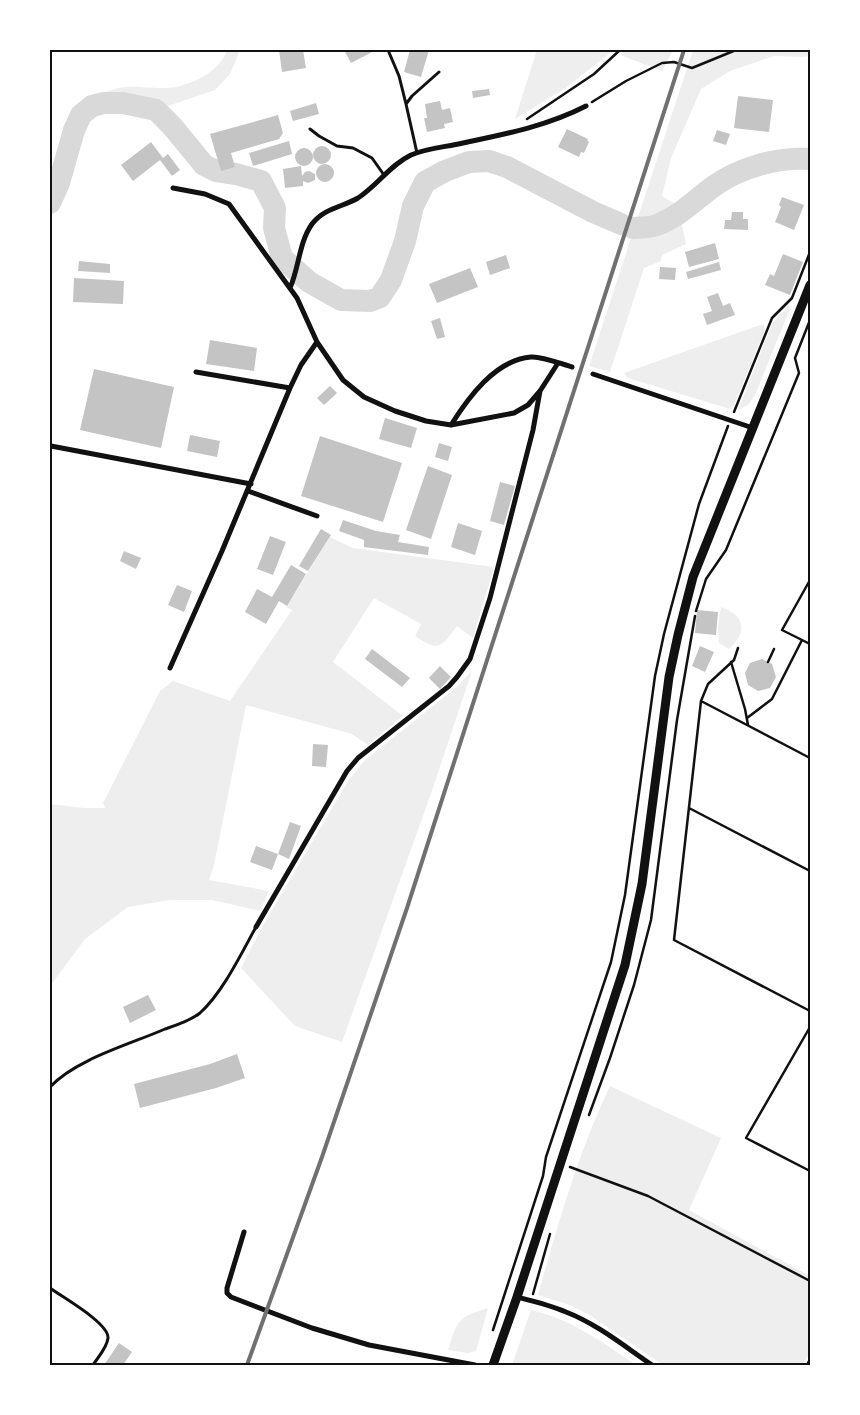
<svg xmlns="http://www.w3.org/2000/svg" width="860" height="1415" viewBox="0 0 860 1415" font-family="'Roboto Condensed',sans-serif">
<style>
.green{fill:#eee}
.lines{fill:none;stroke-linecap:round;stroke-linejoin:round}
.river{stroke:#d9d9d9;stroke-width:22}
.building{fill:#c4c4c4}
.path{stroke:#111;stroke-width:2.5}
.service{stroke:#111;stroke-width:3}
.minor{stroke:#111;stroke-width:5}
.secondary{stroke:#111;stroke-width:9}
.rail{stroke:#707070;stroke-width:4}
.neatline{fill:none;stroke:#111;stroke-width:2}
</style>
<rect width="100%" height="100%" fill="#fff"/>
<path class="green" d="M 227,50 L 240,50 L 230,74 L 215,90 L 165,107 L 140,99 L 96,99 L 78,105 C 93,97 109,89 125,87 C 142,86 160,90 176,87 C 195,83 221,70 227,50 Z
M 537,50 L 614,50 L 564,89 L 515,119 Z
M 624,50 L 673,50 L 662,71 L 620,55 Z
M 693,50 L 810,50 L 810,56 L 803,57 L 774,56 L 730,71 L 701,89 L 671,158 L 662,196 L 678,206 L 686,244 L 662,255 L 661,261 L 644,268 L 610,372 L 589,366 Z
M 789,306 L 790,309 L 755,395 L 748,405 L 738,410 L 772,324 L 781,313 Z
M 760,325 L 764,325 L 765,330 L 734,405 L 730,409 L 628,378 L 624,373 Z
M 330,537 L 353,548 L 494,567 L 473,638 L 457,626 C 441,648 438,652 415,636 L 421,624 L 374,598 L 333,662 L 403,716 L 368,745 L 352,734 L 246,705 L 214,865 L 209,880 L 269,891 L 260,911 L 212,900 L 170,900 L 128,907 L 85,939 L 50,986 L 50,804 L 84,808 L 105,808 L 103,803 L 160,691 L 173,681 L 230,701 L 292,610 L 286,607 Z
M 721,607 C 745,615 748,632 729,649 L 719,643 L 718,627 Z
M 472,671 L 433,788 L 342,1042 L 295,1026 L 241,968 L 261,929 L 348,781 L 364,761 L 458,686 Z
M 610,1086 L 721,1138 L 689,1210 L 810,1276 L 810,1353 L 802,1365 L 663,1365 L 591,1316 L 570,1305 L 538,1295 C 558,1224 578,1153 610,1086 Z
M 488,1308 L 476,1351 L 468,1353 L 448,1350 C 458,1320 456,1318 488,1308 Z
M 531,1310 C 571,1319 602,1342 636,1365 L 512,1365 Z"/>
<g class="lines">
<path class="river" d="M 50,203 L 59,183 L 74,130 L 81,115 L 92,106 L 104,103 L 123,103 L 156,110 L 172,126 L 204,165 L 216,171 L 236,174 L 261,181 L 275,208 L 274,228 L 282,258 L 309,282 L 341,300 L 370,301 L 380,297 L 391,280 L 405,241 L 413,206 L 425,182 L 445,171 L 469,162 L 489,161 L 507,167 L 593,212 L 621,224
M 633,228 C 641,227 650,228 657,225 C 679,217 696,199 714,186 C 741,167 778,157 810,159"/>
</g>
<path class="building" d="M 279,50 L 303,50 L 306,68 L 282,72 Z
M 344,50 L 376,50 L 351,63 Z
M 410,50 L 429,50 L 421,77 L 404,72 Z
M 489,89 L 490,95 L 473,98 L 472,91 Z
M 738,96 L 773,100 L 769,132 L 734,128 Z
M 440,101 L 442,110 L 450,108 L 453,122 L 444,124 L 445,128 L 427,132 L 424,118 L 427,118 L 425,104 Z
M 316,103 L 319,114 L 293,121 L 290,111 Z
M 278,115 L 283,133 L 279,139 L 231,153 L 235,167 L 221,171 L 210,134 Z
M 567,129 L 588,139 L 587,140 L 589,142 L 584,153 L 581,152 L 579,157 L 558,147 Z
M 717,130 L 730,134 L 726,145 L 713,141 Z
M 289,141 L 292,154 L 253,166 L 249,153 Z
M 151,142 L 163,158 L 168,154 L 180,170 L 172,176 L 160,160 L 133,181 L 121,165 Z
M313 155a9 9 0 1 1 18 0a9 9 0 1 1-18 0Z
M295 157a9 9 0 1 1 18 0a9 9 0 1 1-18 0Z
M316 173a9 9 0 1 1 18 0a9 9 0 1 1-18 0Z
M 301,166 L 302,176 L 305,172 L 309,171 L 315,174 L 315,180 L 308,183 L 303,181 L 303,186 L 285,188 L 283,169 Z
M 782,197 L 804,205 L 794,230 L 775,222 L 781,207 L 779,205 Z
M 732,212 L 743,212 L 743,219 L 748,219 L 748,230 L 724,229 L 725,220 L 731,220 Z
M 715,243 L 719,259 L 689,267 L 685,252 Z
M 783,254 L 803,262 L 790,295 L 765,285 L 770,274 L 774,276 Z
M 506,255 L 510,268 L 490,275 L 486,262 Z
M 79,261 L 110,264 L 110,273 L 78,271 Z
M 719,262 L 721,270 L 688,279 L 686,272 Z
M 660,267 L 676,268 L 675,280 L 659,279 Z
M 470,268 L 478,287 L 437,303 L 429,284 Z
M 74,278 L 124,281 L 123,304 L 73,302 Z
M 718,293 L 723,306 L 730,303 L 735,315 L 707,325 L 703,314 L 712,311 L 707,297 Z
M 440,318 L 445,337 L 437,339 L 431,321 Z
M 210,340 L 257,348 L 254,371 L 206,364 Z
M 94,369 L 174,387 L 161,448 L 80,430 Z
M 330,386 L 337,393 L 324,405 L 317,398 Z
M 385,418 L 417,428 L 411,448 L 379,439 Z
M 190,435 L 220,441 L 217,457 L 187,451 Z
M 320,436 L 402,463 L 383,522 L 301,496 Z
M 439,443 L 452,447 L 448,461 L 435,457 Z
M 428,466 L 452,475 L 431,539 L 406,530 Z
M 500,482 L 515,486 L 504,525 L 490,521 Z
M 343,520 L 376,531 L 400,535 L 398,542 L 429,547 L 428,555 L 364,547 L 364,540 L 339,531 Z
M 458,523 L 482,531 L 475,555 L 451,547 Z
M 321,529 L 331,535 L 308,571 L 299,566 Z
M 270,536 L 286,542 L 273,575 L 257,569 Z
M 124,551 L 141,558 L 136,569 L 120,561 Z
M 291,565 L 306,574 L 287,606 L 279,601 L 266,624 L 245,612 L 257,589 L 272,597 Z
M 177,585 L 192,591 L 184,612 L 168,605 Z
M 697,610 L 718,612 L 716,635 L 695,633 Z
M 700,646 L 714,652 L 705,672 L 692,666 Z
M 372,649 L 410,678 L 402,687 L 365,659 Z
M 762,659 L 772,664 L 776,677 L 770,688 L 758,691 L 748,685 L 745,673 L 750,663 Z
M 440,666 L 451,677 L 440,689 L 429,678 Z
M 313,744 L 328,745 L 326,767 L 312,766 Z
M 290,822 L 301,826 L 289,859 L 278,854 Z
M 256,846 L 278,854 L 272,870 L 250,862 Z
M 148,995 L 156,1010 L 130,1023 L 123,1007 Z
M 237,1054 L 245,1078 L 216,1088 L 140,1108 L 134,1084 L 210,1064 Z
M 119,1343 L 132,1352 L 123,1365 L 104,1365 Z"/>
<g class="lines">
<path class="path" d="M 592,102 L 626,81 L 662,63 L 674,62 L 692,68 L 736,50
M 527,119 L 594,74 L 620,50
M 734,412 L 772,318 L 792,298 L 810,252
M 810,580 L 782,630 L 810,644
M 696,611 L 706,579 L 726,550 L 799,373 L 795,358 L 810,320
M 738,648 L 734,660 L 708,684 L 701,701 L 674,940 L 810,1011
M 731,662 L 745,709 L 748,725
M 768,662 L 774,649
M 701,701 L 810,758
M 747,718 L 772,699 L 802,640
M 689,808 L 810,871
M 810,1027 L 746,1138 L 810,1171
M 589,1115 L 610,1058 L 634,985 L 651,920 L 677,720 L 695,616
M 570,1167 L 648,1196 L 810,1281
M 533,1294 L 550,1234
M 493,1330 L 543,1176 L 546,1157 L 611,962 L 625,895 L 655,676 L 664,634 L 699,504 L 728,426
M 807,1365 L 810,1359"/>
<path class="service" d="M 388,50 L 399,76 L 406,104
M 310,129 L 319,136 L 337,146 L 353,148 L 372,158 L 384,175
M 417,153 L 406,104 L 412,96 L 439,72
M 50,1087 C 76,1059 131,1044 165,1029 C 177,1025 190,1021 200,1013 C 223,992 241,954 256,927
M 50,1288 C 62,1297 109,1323 108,1338 C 107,1348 98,1357 93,1365"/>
<path class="minor" d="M 173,188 L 205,194 L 229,204 L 297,298 L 317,342 L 343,380 L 364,397 L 395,411 L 426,421 L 451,425 L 514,413 L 528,405 L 540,391 L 558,363
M 290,288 C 299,268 299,242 312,224 C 324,208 343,207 358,198 C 377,186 390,165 411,155 C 427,148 446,147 463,143 C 506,134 547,126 586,106
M 196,372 L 290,388
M 593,374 L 753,428
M 451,425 C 468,398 495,360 531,357 C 542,356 561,364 572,367
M 51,446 L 251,484
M 248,491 L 317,516
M 170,668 L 222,551 L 290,388 L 301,365 L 317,342
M 256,927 L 347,771 L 358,758 L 449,686 L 457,677 L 470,659 L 490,598 L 533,430 L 540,391
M 244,1232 L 227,1288 L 227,1293 L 231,1297 L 312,1328 L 369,1345 L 475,1365
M 517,1297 C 533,1301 550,1305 566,1312 C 597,1324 624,1346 652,1365"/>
<path class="secondary" d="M 493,1365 L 517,1297 L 625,965 L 642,884 L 669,677 L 678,635 L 693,577 L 810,285"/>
<path class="rail" d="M 247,1365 L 322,1157 L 407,908 L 684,50"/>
</g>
<rect width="860" height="1415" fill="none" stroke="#ffffff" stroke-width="102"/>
<rect x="51" y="51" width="758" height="1313" class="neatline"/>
</svg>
